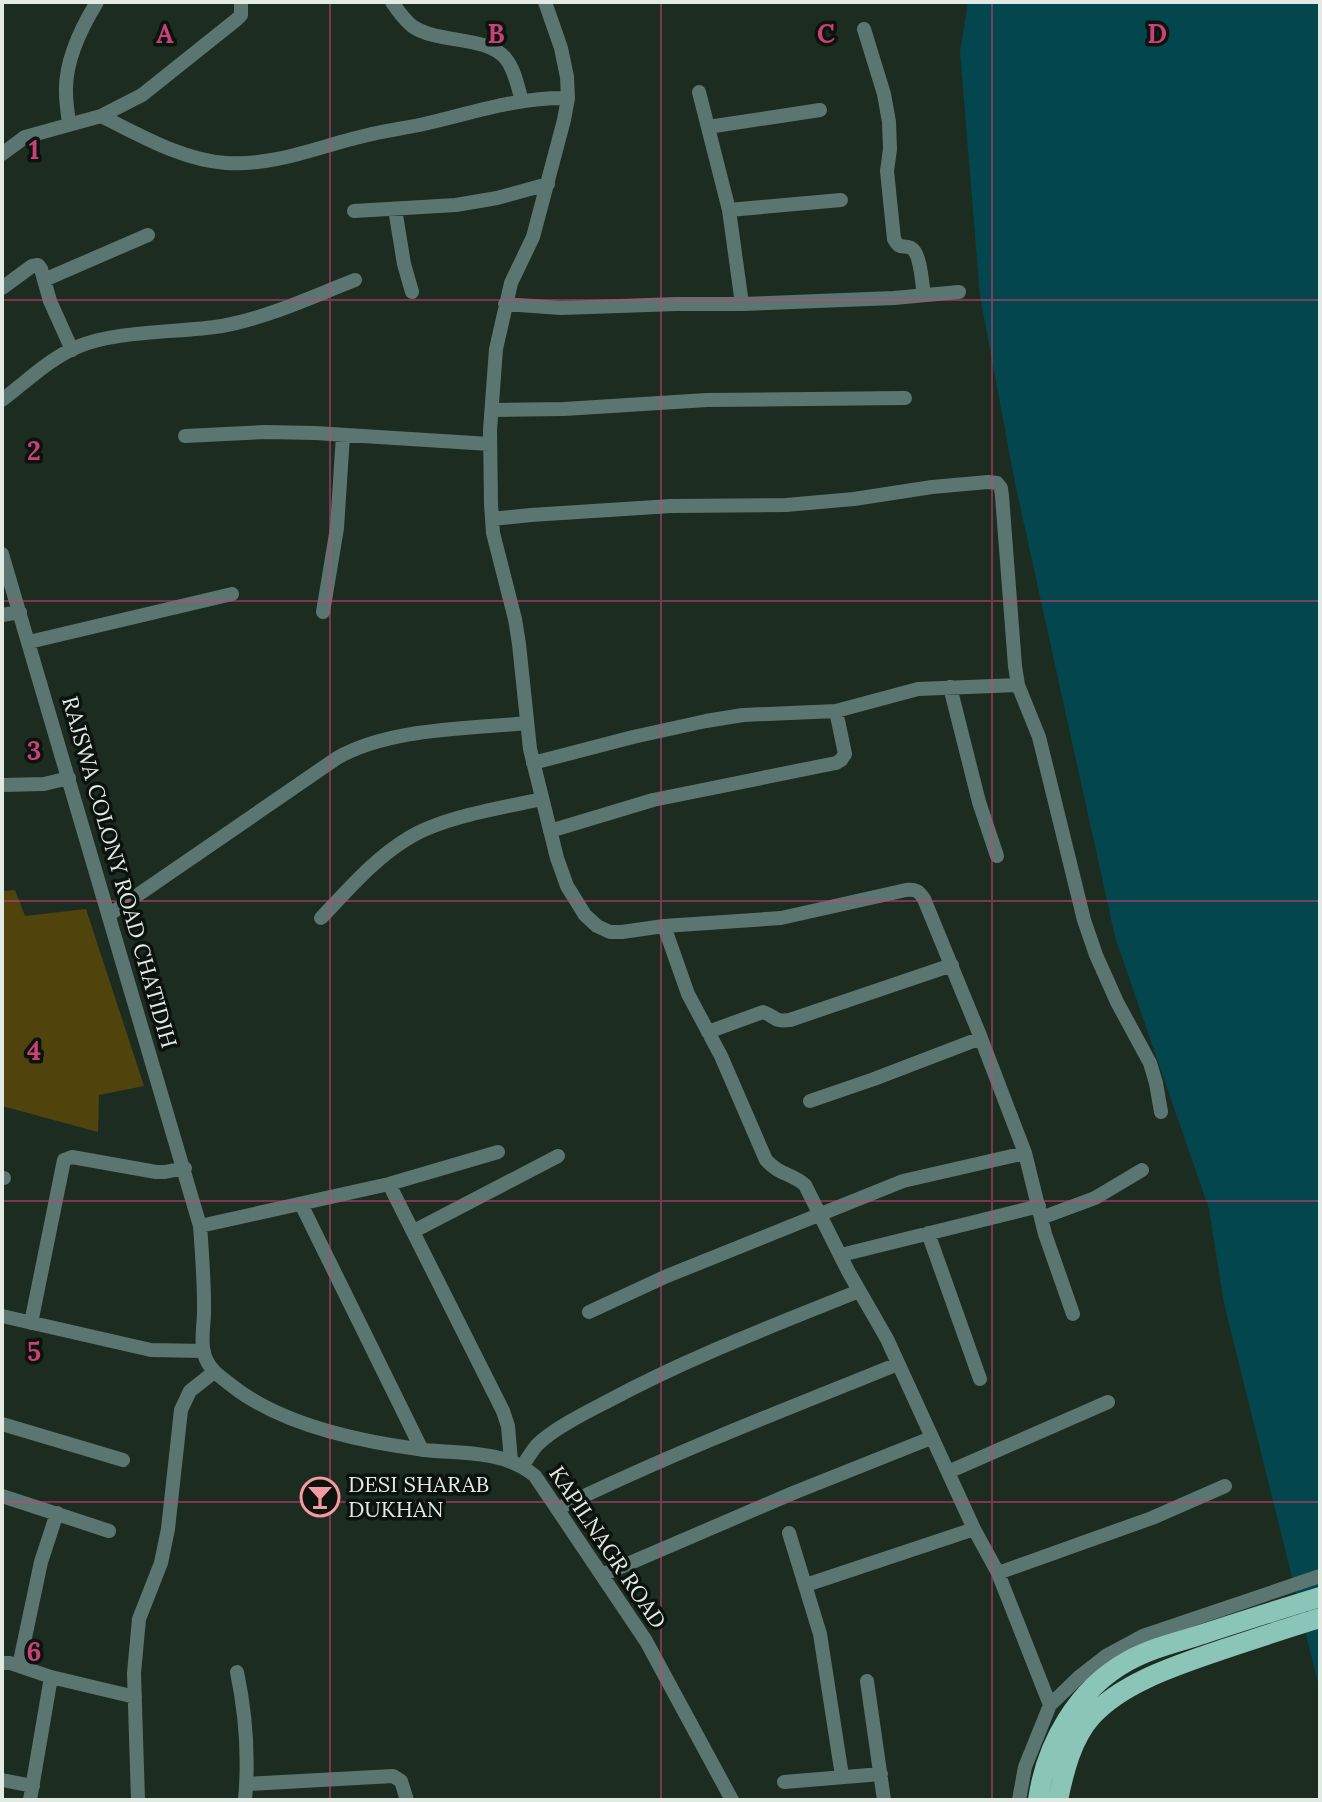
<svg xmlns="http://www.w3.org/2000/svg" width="1322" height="1802" viewBox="0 0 1322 1802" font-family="Lora,serif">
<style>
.green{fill:#50440c}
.water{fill:#04464d}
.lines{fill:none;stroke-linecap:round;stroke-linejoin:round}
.minor{stroke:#5b7670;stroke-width:14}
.primary{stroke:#8ac5b8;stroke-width:20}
.grid{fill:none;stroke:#c84276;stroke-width:2;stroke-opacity:0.55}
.labels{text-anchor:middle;stroke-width:7;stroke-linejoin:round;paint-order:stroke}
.street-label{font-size:22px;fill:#e1eae3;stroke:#0c130e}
.poi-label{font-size:22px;fill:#e1eae3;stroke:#0c130e;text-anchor:start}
.grid-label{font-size:26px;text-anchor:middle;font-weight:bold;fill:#c84276;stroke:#0c130e;stroke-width:7;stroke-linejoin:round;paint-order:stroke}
</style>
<rect width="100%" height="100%" fill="#1d2c21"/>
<path class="green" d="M 15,890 L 25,916 L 86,909 L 144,1086 L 99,1095 L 98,1132 L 2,1106 L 2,891 Z"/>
<path class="water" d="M 968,2 L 1320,2 L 1320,1691 L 1224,1303 L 1209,1209 L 1115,937 L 1015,483 L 980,296 L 960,52 Z"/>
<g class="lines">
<path class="minor" d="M 392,2 C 398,11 404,19 412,26 C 437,44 487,35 506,59 C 515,70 518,88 522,101
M 545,2 L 561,48 L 567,77 L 568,98 L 564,120 L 533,237 L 511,283 L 496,349 L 490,430 L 491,504 L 493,533 L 515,619 L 519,644 L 530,749 L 557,858 L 567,886 L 585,915 L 597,926 L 610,932 L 622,932 L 664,926 L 781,918 L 906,890 C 916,889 919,891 924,899 L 979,1033 L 1025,1153 L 1045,1234 L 1073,1314
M 864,29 L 884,94 L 889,122 L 890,149 L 887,171 L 894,239 C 901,251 902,244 911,248 C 921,253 922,285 924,295
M 699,92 L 729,210 L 742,304
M 101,116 C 140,135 182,160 226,163 C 270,166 310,150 352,139 C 375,132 400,129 424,124 C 472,113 518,97 568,98
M 69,124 C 68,114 66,103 66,92 C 65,61 81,28 97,2
M 708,127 L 820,110
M 2,154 L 25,137 L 101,116 L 142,95 L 236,20 L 241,15 L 241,2
M 395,209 L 404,264 L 412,292
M 729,210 L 841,200
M 354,211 L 456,205 L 497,198 L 548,184
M 44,280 L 148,235
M 2,288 L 32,266 L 38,265 L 41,269 L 50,301 L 72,350
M 505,304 L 561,308 L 677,304 L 742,304 L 894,298 L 959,292
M 2,400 C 26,382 49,359 77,347 C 117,330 178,333 222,326 C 267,318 311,297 355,280
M 492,410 L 564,409 L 707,400 L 905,398
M 185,436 L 265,432 L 315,433 L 490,444
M 492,519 L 531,515 L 671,506 L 786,505 L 854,499 L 932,487 L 988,482 L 997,483 L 1001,488 L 1002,496 L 1015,666 L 1018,685 L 1039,737 L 1084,920 L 1096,955 L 1117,1002 L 1150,1063 L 1156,1083 L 1161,1112
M 2,554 L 200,1226 C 202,1252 204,1278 204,1305 C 205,1321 199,1344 206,1359 C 211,1371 221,1377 231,1385 C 282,1426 361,1442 425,1450 C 462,1454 505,1450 535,1476 L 646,1641 L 732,1800
M 323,612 L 337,528 L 343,435
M 2,615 L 20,612
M 29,642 L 232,594
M 950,687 L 979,802 L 997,856
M 533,763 L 633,737 L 706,721 L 743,715 L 836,711 L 918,689 L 1018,685
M 2,785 L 44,784 L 69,778
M 550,831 L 653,800 L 836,763 L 841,760 L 845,754 L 836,711
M 110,914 L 337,758 C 390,728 467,729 527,723
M 321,918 C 348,890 374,859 407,839 C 441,817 501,808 542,799
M 664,926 L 688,994 L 721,1056 L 766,1160 C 781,1176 791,1173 805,1185 L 848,1271 L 887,1339 L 974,1529 L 998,1573 L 1050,1705
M 708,1032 L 763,1012 C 777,1017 773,1022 790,1020 L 952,965
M 810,1101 L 874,1079 L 981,1038
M 2,1178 L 4,1178
M 389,1184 L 503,1411 L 508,1426 L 511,1461
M 301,1204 L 422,1450
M 1041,1218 L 1095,1198 L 1142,1170
M 200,1226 L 389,1184 L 498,1152
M 414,1231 L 558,1156
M 928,1233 L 980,1379
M 841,1255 L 1039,1206
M 589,1312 L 667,1276 L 903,1181 L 1025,1153
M 2,1316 L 151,1350 L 204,1351
M 31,1323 L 64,1160 L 72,1157 L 156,1172 L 165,1172 L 185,1168
M 2,1424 L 123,1460
M 523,1465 C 527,1459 532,1451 537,1445 C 554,1428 589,1411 610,1400 C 690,1357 775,1325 859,1291
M 948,1472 L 1108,1402
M 2,1496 L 109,1531
M 557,1509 C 668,1455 783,1410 898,1364
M 789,1533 L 820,1634 L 842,1776
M 998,1573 L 1152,1518 L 1225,1486
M 602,1575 L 793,1493 L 931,1438
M 806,1585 L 974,1529
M 2,1663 L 10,1663 L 51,1677 L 135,1697
M 19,1666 L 41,1562 L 57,1513
M 237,1672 C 246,1715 249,1756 245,1800
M 867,1681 L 884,1800
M 2,1780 L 33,1786
M 784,1782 L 881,1774
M 247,1784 L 393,1776 L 401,1781 L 407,1800
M 30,1800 L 51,1677
M 138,1800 L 134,1673 L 139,1619 L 161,1563 L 168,1529 L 181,1410 L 190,1391 L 214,1372
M 1019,1800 L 1025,1767 L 1050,1705 L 1079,1677 L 1106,1656 L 1143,1636 L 1320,1576"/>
<path class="primary" d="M 1038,1800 C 1046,1744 1077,1689 1128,1661 C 1151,1648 1178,1642 1203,1634 C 1242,1621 1281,1609 1320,1597
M 1058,1800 C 1064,1771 1072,1738 1092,1716 C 1123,1682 1178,1665 1221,1650 C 1254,1639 1287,1628 1320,1618"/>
</g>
<path class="grid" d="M 330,2 L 330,1800M 661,2 L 661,1800M 992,2 L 992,1800M 2,300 L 1320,300M 2,601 L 1320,601M 2,901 L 1320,901M 2,1201 L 1320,1201M 2,1502 L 1320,1502"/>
<defs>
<symbol id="bar-ring" viewBox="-11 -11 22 22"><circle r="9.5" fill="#0c130e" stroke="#f49aa2" stroke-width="1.5"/><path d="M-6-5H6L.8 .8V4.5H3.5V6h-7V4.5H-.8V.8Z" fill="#f49aa2"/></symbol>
</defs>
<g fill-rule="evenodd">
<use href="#bar-ring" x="298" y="1475" width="44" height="44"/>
</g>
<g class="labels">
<g class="street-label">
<text transform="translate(120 872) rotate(74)" y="8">RAJSWA COLONY ROAD CHATIDIH</text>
<text transform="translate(608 1547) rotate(56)" y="8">KAPILNAGR ROAD</text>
</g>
<g class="poi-label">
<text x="348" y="1492">DESI SHARAB<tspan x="348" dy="25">DUKHAN</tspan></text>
</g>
</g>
<g class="grid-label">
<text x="165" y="43">A</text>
<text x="496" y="43">B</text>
<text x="826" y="43">C</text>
<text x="1157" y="43">D</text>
<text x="34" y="159">1</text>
<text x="34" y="460">2</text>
<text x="34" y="760">3</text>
<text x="34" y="1060">4</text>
<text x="34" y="1361">5</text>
<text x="34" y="1661">6</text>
</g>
<rect width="1322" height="1802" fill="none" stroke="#e1eae3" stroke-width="8"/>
</svg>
